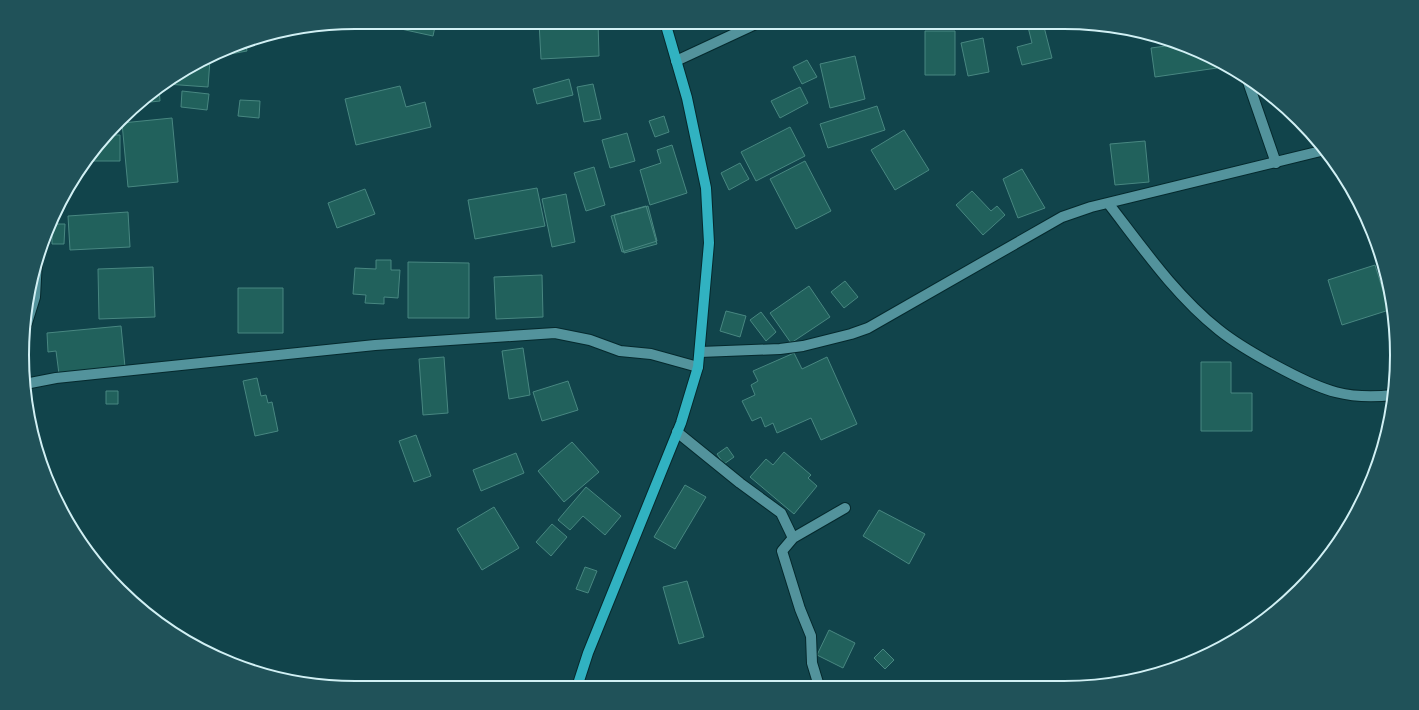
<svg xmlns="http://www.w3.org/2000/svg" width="1419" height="710" viewBox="0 0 1419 710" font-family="Manrope,sans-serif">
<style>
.building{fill:#21615c;stroke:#488781}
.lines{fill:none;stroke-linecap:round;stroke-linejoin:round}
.minor-casing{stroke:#05292d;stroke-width:12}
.major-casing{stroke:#05292d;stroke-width:12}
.minor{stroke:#53939c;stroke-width:10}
.major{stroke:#31b2c1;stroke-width:10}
.rim{fill:none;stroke:#d1f0f4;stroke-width:2}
</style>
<rect width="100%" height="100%" fill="#11444b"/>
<path class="building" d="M 369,22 L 436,22 L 433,36 Z
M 539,22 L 598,22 L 599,56 L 541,59 Z
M 926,23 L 979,23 L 979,26 L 927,27 Z
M 1027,23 L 1043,23 L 1052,58 L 1022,65 L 1017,47 L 1032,43 Z
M 925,31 L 955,31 L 955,75 L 925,75 Z
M 983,38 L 989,72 L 968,76 L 961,43 Z
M 1165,39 L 1197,51 L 1197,53 L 1211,56 L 1215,59 L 1217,68 L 1155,77 L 1151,48 L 1166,46 Z
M 245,41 L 247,51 L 225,55 L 225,52 Z
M 855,56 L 865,99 L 830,108 L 820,64 Z
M 210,60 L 208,87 L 166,84 Z
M 807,60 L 817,77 L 802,84 L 793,67 Z
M 569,79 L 573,95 L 537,104 L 533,89 Z
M 593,84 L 601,119 L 584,122 L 577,87 Z
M 400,86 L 406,107 L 425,102 L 431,127 L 356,145 L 345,99 Z
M 159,87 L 160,101 L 141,103 L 152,91 Z
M 800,87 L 808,103 L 780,118 L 771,101 Z
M 182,91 L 209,94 L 207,110 L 181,107 Z
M 240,100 L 260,101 L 259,118 L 238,116 Z
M 877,106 L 885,130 L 828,148 L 820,124 Z
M 664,116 L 669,132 L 655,137 L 649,121 Z
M 172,118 L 178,182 L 128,187 L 122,123 Z
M 790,127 L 805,156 L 756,181 L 741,152 Z
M 904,130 L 929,170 L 895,190 L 871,150 Z
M 627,133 L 635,161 L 610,168 L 602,140 Z
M 111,135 L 120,135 L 120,161 L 90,161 L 90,158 Z
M 1145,141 L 1149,182 L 1115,185 L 1110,144 Z
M 672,145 L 687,193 L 650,205 L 640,170 L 661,163 L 657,150 Z
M 805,161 L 831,211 L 796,229 L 770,179 Z
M 740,163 L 749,179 L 729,190 L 721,173 Z
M 594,167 L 605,205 L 586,211 L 574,173 Z
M 1022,169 L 1045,208 L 1018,218 L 1003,179 Z
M 537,188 L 545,226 L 475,239 L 468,200 Z
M 365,189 L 375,214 L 337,228 L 328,203 Z
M 972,191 L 991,211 L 997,206 L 1005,215 L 983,235 L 956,205 Z
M 566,194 L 575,242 L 552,247 L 542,199 Z
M 646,206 L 657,244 L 624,253 L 614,215 Z
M 648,206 L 657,241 L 622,252 L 611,216 Z
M 128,212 L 130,247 L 70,250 L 68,216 Z
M 52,224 L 65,224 L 64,244 L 52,244 Z
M 376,260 L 391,260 L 391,270 L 400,270 L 398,298 L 384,297 L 384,304 L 365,303 L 366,295 L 353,294 L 355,268 L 376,269 Z
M 408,262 L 469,263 L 469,318 L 408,318 Z
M 1375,265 L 1389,310 L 1342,325 L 1328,280 Z
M 153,267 L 155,317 L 99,319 L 98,269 Z
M 542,275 L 543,317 L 496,319 L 494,277 Z
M 845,281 L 858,297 L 844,308 L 831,292 Z
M 809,286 L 830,317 L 791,343 L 770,313 Z
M 238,288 L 283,288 L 283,333 L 238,333 Z
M 726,311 L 746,316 L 740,337 L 720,331 Z
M 761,312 L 776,332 L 766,341 L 750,320 Z
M 121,326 L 125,367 L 59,374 L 56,351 L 48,352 L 47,333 Z
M 523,348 L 530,395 L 509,399 L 502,351 Z
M 794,353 L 802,369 L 827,357 L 857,424 L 821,440 L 811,418 L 777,433 L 773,423 L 765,427 L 761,417 L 752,421 L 742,401 L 755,395 L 751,385 L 758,381 L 753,371 Z
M 444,357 L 448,413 L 423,415 L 419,359 Z
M 1201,362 L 1231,362 L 1231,393 L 1252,393 L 1252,431 L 1201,431 Z
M 257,378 L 261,396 L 266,395 L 268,403 L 272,402 L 278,431 L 255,436 L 243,381 Z
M 568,381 L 578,410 L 542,421 L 533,392 Z
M 106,391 L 118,391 L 118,404 L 106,404 Z
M 416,435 L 431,476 L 414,482 L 399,441 Z
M 572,442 L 599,472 L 564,502 L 538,471 Z
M 727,447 L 734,457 L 724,464 L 717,454 Z
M 784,452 L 811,475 L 808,478 L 817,486 L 794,514 L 750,477 L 766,459 L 773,465 Z
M 516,453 L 524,473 L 481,491 L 473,470 Z
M 685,485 L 706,497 L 675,549 L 654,537 Z
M 586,487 L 621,516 L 605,535 L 583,516 L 570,530 L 558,520 Z
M 494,507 L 519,548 L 482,570 L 457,529 Z
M 879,510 L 925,534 L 909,564 L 863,536 Z
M 552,524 L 567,537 L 551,556 L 536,542 Z
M 585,567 L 597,571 L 588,593 L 576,589 Z
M 687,581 L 704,637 L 679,644 L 663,587 Z
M 829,630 L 855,643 L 843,668 L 817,655 Z
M 883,649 L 894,660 L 885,669 L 874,658 Z"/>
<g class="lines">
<defs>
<path id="minor" d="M 676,61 L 760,22
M 1247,79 L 1276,163
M 1108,203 C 1142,247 1175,295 1219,330 C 1239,346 1261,358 1284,370 C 1324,391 1347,400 1393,395
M 27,323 L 35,297 L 37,260
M 700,352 L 780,349 L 803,346 L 851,334 L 868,328 L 1062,217 L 1091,207 L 1325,150
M 25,384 L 56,378 L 375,345 L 555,333 L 590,340 L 620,351 L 651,354 L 698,367
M 677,432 L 740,483 L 781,513 L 793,538 L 782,551 L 800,609 L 811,636 L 812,663 L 819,686
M 793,538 L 845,508"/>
<path id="major" d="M 577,687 L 588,653 L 681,423 L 698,367 L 709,243 L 706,188 L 687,98 L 665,22"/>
</defs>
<use href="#minor" class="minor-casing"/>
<use href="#major" class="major-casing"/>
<use href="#minor" class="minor"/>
<use href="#major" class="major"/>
</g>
<path d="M0 0H1419V710H0ZM355 29H1064A326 326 0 0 1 1390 355V355A326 326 0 0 1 1064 681H355A326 326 0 0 1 29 355V355A326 326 0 0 1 355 29Z" fill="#205259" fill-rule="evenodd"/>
<path class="rim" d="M355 29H1064A326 326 0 0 1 1390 355V355A326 326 0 0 1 1064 681H355A326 326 0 0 1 29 355V355A326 326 0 0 1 355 29Z"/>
</svg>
